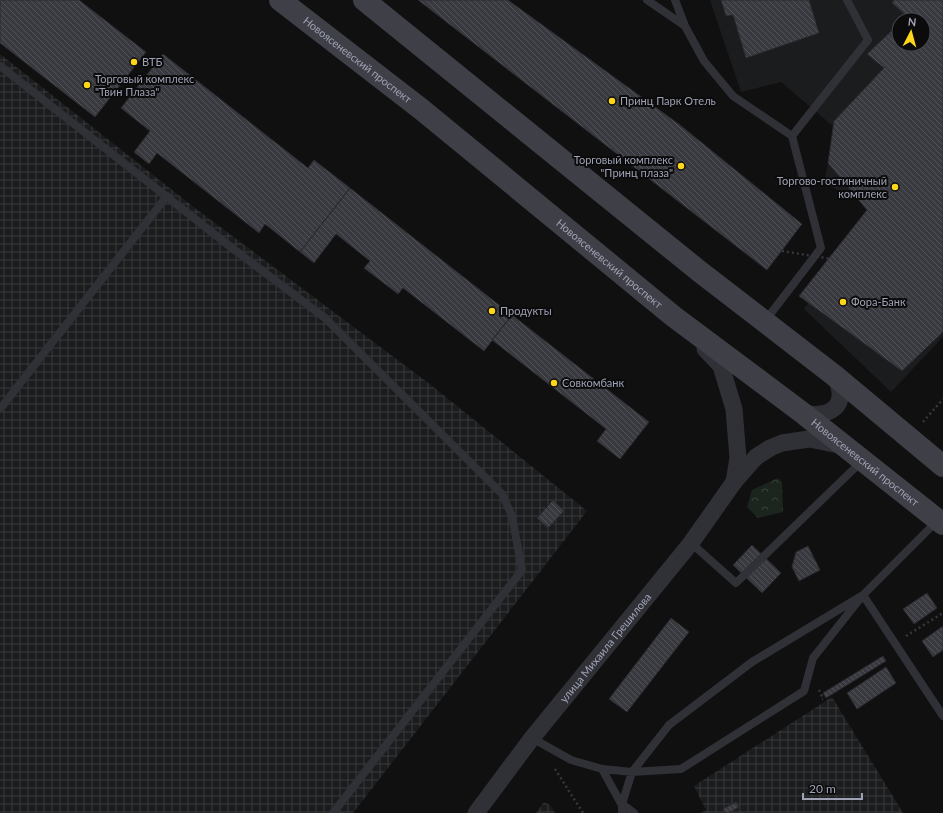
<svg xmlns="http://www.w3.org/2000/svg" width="943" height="813" viewBox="0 0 943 813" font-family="Lato,sans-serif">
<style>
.built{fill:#1b1c1e;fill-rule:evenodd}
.industrial{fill:url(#industrial-grid)}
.forest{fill:url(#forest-crowns)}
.building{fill:url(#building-back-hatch);stroke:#2a292e}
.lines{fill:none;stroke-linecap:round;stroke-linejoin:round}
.path{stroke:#36373e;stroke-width:2.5;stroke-dasharray:2 3;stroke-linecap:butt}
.lane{stroke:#303037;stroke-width:8}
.street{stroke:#303037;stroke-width:17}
.secondary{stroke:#3e3f47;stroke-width:22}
.path-bridge{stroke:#36373e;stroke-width:2.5;stroke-dasharray:2 3;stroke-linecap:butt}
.poi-dot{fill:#ffd71a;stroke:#0b0b0c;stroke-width:1.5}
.labels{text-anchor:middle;stroke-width:4;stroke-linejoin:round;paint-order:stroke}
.street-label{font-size:11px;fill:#9fa2b4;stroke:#0b0b0c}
.poi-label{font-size:11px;fill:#9fa2b4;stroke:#0b0b0c;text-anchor:start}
</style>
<defs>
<pattern id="industrial-grid" width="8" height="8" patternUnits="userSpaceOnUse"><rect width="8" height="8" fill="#1b1c1e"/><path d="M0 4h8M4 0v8" fill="none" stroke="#393a3c"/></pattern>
<pattern id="forest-crowns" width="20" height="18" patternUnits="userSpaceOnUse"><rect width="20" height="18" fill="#1c241e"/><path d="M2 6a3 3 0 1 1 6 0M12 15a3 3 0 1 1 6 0" fill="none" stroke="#3a413c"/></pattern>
<pattern id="building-back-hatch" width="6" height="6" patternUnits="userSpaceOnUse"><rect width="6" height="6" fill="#393a40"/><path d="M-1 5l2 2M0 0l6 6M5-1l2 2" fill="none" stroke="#525359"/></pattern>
</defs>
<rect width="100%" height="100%" fill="#101011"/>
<path class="built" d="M 710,0 L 943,0 L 943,337 L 891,392 L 804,309 L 838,260 L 877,210 L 824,183 L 835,128 L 781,82 L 741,92 ZM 899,20 L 923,20 L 923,44 L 899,44 Z"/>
<path class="industrial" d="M 0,54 L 195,208 L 431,385 L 587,511 L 353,813 L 0,813 Z
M 832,697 L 903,813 L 701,813 L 706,810 L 694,786 Z
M 544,802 L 550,805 L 555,813 L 536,813 Z"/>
<path class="forest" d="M 778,478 L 782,482 L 783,512 L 758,518 L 747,507 L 752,490 Z"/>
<path class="building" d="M 0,0 L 79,0 L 146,52 L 95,117 L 0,43 Z
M 418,0 L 508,0 L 680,125 L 802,224 L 767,270 Z
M 721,0 L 809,0 L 819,33 L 746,58 L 733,15 L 726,16 Z
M 894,0 L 943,0 L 943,332 L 902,371 L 799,296 L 867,210 L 828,163 L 834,121 L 884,68 L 867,54 L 899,24 L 899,44 L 923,44 L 923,20 L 903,20 L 907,16 L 892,3 Z
M 163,54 L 308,168 L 314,160 L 350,188 L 300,252 L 265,224 L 259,233 L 157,153 L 149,164 L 134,152 L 150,131 L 121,108 Z
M 350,188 L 512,315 L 484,351 L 403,288 L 398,294 L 364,268 L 370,261 L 336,234 L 314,263 L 300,252 Z
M 512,315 L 649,422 L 620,459 L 597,441 L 606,429 L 492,340 Z
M 553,500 L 564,511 L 548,528 L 537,518 Z
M 752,545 L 781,573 L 762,593 L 733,565 Z
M 808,546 L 820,570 L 799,581 L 792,567 L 796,552 Z
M 927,593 L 937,608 L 914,624 L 903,609 Z
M 671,618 L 689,632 L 627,712 L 609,699 Z
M 943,626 L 943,650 L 933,657 L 922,641 Z
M 883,656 L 886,661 L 826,698 L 823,693 Z
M 886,667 L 896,683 L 857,709 L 847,693 Z
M 736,802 L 739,807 L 729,813 L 725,813 L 723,809 Z"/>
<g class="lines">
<path class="path" d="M 923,422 L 943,399
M 906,636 L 943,613
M 819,690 L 823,699 L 822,699
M 555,769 L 583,813"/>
<path class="lane" d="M 647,0 L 685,26 L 675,0
M 685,26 L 704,61 L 733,96 L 792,136 L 821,248 L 765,321
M 0,66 L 232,248 L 325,318 L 502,494 L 512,516 L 522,570 L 333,813
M 792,136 L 868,40 L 847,0
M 0,409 L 167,196
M 691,543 L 736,583 L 862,461
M 532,738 L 571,760 L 602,769 L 632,772 L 681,769 L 804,691 L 813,658 L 863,595 L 938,520
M 602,769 L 623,807
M 622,804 L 634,813
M 622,813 L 622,804 L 632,772 L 669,725 L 752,662 L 863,595 L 943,716"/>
<g class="street">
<path d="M 705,349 L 721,366 L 734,409 L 738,458 L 734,482"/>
<path d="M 804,414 C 832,417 849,406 835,376"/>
<path id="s1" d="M 476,813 L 532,738 L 691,543 L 734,482 L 756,457 L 770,448 L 782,443 L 809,439 L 844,446"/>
</g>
<g class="secondary">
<path id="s2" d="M 280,0 L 421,109 L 673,316 L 804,414 L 943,524"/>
<path d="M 364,0 L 699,271 L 835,376 L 943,466"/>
</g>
<path class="path-bridge" d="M 782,251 L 838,260"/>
</g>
<g class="poi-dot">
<circle cx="134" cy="62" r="4"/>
<circle cx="87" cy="85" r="4"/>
<circle cx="612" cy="101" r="4"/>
<circle cx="681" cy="166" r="4"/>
<circle cx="895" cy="187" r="4"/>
<circle cx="843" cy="302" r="4"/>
<circle cx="492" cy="311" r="4"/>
<circle cx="554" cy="383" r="4"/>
</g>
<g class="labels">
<g class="street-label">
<text dy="4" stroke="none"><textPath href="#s2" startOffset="98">Новоясеневский проспект</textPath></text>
<text dy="4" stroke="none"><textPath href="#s2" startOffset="422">Новоясеневский проспект</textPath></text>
<text dy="4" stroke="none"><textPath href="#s2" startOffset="746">Новоясеневский проспект</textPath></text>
<text dy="4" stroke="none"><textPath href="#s1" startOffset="210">улица Михаила Грешилова</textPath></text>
</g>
<g class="poi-label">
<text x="142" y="66">ВТБ</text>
<text x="95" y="83">Торговый комплекс<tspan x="95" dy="13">"Твин Плаза"</tspan></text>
<text x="620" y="105">Принц Парк Отель</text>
<text x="673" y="164" text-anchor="end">Торговый комплекс<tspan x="673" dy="13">"Принц плаза"</tspan></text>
<text x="887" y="185" text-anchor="end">Торгово-гостиничный<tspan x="887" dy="13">комплекс</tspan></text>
<text x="851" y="306">Фора-Банк</text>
<text x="500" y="315">Продукты</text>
<text x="562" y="387">Совкомбанк</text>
</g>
</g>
<g transform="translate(911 32) rotate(6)"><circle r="19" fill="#0b0b0c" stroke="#46474f"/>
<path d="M0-3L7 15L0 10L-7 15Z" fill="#ffd71a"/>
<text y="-6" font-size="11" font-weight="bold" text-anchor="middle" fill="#9fa2b4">N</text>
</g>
<path d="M803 793v6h59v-6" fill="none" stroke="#9fa2b4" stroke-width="2"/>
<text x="809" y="793" font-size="12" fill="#9fa2b4" stroke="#0b0b0c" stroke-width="3" paint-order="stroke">20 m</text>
</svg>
